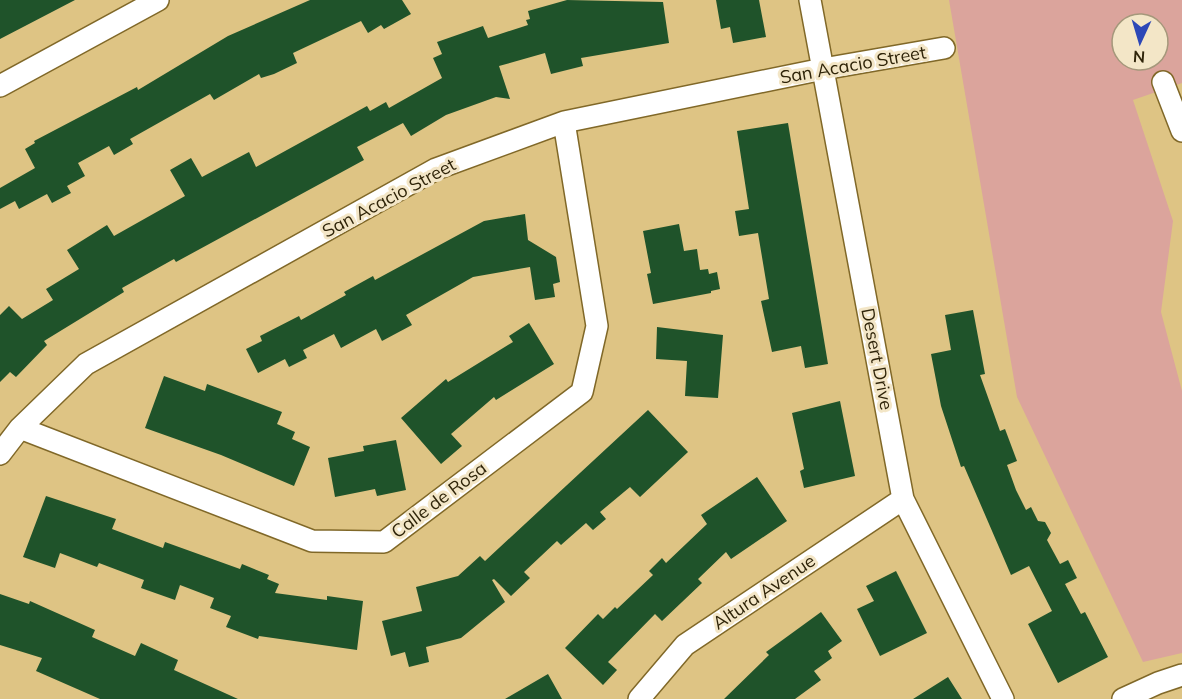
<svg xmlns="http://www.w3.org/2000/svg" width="1182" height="699" viewBox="0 0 1182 699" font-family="Mulish,sans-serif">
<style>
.green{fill:#dba49c;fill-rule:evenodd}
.building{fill:#1f532a}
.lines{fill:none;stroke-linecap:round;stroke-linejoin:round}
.street-casing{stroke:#806828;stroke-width:24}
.street{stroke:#fff;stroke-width:21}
.labels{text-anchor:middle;stroke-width:6;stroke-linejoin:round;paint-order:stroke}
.street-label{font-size:18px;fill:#2f2409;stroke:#f3e6c7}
</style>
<rect width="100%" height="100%" fill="#dec484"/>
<path class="green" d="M 949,0 L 1182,0 L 1182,83 L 1133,100 L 1173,221 L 1161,312 L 1182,391 L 1182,653 L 1143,662 L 1017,397 ZM 1122,24 L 1158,24 L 1158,60 L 1122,60 Z"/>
<path class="building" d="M 0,0 L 75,0 L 0,39 Z
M 310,0 L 402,0 L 411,14 L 384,29 L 381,25 L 368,33 L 361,21 L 293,53 L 297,63 L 274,74 L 261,78 L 259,74 L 214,100 L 210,94 L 130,139 L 133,144 L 114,155 L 109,146 L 78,163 L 85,176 L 67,186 L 71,193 L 52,203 L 47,194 L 19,209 L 15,201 L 0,209 L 0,188 L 35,168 L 25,149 L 35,143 L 34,141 L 137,87 L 138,90 L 228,36 Z
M 567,0 L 663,2 L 669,43 L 581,58 L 583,66 L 551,74 L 545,53 L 499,66 L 510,99 L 496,97 L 446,115 L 411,136 L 403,123 L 357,147 L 364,160 L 176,262 L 174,259 L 122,288 L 124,292 L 44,341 L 47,345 L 16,377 L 10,372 L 0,382 L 0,315 L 9,306 L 22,319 L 53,300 L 46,289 L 79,269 L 67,250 L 107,225 L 114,236 L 185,196 L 170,170 L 191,158 L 202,177 L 249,152 L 256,167 L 367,106 L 370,111 L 386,102 L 389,108 L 442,78 L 433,58 L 442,54 L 437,42 L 483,26 L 488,38 L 528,25 L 526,20 L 530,19 L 528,11 Z
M 716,0 L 759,0 L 766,37 L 733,43 L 730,27 L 721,29 Z
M 788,123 L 828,364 L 805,368 L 801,346 L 772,352 L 761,301 L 769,299 L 758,233 L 739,236 L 735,211 L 749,209 L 737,131 Z
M 525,214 L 528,240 L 556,257 L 560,282 L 553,284 L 555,297 L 535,300 L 530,267 L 473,277 L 406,315 L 412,325 L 382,341 L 376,329 L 341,348 L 334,334 L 303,350 L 307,358 L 289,367 L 285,359 L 258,373 L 246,349 L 262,341 L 260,336 L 299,316 L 301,320 L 346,295 L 344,292 L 373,276 L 375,280 L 484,221 Z
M 679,224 L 684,251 L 697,249 L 700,270 L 708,269 L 709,274 L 717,272 L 720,289 L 711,291 L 711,293 L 653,304 L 647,274 L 651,273 L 643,231 Z
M 973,310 L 985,374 L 980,375 L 1000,431 L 1005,429 L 1017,461 L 1007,465 L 1016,490 L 1026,510 L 1031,507 L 1038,521 L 1045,522 L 1051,533 L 1047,540 L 1060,564 L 1068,560 L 1077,578 L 1065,584 L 1081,614 L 1085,612 L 1108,657 L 1058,683 L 1028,624 L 1052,611 L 1029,566 L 1011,575 L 964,466 L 961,467 L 941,406 L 931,354 L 951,350 L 945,315 Z
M 529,323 L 554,364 L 496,400 L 494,397 L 451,434 L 462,446 L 441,464 L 401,418 L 446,379 L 448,382 L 513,342 L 509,336 Z
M 657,327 L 723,335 L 718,398 L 685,396 L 687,361 L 656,359 Z
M 164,376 L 205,391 L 207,384 L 282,412 L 277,424 L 295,432 L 292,439 L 310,447 L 294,486 L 221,455 L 145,428 Z
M 840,401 L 855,476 L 804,488 L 800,471 L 804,469 L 792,413 Z
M 648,410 L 688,452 L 640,497 L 630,487 L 600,512 L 606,519 L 593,530 L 586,523 L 561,545 L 557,541 L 524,572 L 530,578 L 511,596 L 494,579 L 492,580 L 505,602 L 461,638 L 426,647 L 429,662 L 409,667 L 405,652 L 391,656 L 382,621 L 422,611 L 416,587 L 458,576 L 480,556 L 485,561 Z
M 396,440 L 406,490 L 377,496 L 375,489 L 335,497 L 328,458 L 364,451 L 363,446 Z
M 757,477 L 787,521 L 731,559 L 726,552 L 698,579 L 702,583 L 662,621 L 655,614 L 608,662 L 617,670 L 603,685 L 565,648 L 598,614 L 603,619 L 615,607 L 617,609 L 653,575 L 649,571 L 662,558 L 666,563 L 707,524 L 701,515 Z
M 46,496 L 116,519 L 112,529 L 163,548 L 165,542 L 240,569 L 242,564 L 269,575 L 267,579 L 279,584 L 275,593 L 327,600 L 327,596 L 363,601 L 357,650 L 259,636 L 258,639 L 226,627 L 231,616 L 210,608 L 214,598 L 180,585 L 175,600 L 141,588 L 144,580 L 99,563 L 97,567 L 60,553 L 55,568 L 23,557 Z
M 896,571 L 927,633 L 880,656 L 857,609 L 874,601 L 866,586 Z
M 0,594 L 29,604 L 30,601 L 95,630 L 92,637 L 135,656 L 141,643 L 178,660 L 174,670 L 238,699 L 100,699 L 36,671 L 42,658 L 0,645 Z
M 821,612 L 842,641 L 828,651 L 832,658 L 814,671 L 821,680 L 795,699 L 724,699 L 769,655 L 766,652 Z
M 548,674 L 562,699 L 505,699 Z
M 948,677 L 962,699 L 913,699 Z"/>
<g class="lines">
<defs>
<path id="street" d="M 810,0 L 903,499 L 1003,699
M 1163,82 L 1182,131
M 0,86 L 158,0
M 20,428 L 312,541 L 384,542 L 582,392 L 597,326 L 564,122
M 0,454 L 20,428 L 86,364 L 436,169 L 564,122 L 823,69 L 944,48
M 639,699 L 685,645 L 903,499
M 1123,699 L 1158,683 L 1182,675"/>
</defs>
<use href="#street" class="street-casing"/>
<use href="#street" class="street"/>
</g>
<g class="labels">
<g class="street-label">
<text transform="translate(853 65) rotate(-10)" y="6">San Acacio Street</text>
<text transform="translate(389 198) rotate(-28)" y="6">San Acacio Street</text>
<text transform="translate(877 359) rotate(79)" y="6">Desert Drive</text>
<text transform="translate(439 500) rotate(-37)" y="6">Calle de Rosa</text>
<text transform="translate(764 592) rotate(-34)" y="6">Altura Avenue</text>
</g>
</g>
<g transform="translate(1140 42) rotate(184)"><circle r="28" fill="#f3e6c7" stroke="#a5987b" stroke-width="1.5"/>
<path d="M0-4.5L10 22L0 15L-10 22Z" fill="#2c47b7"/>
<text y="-9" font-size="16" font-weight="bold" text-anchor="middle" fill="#2f2409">N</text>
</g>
</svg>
